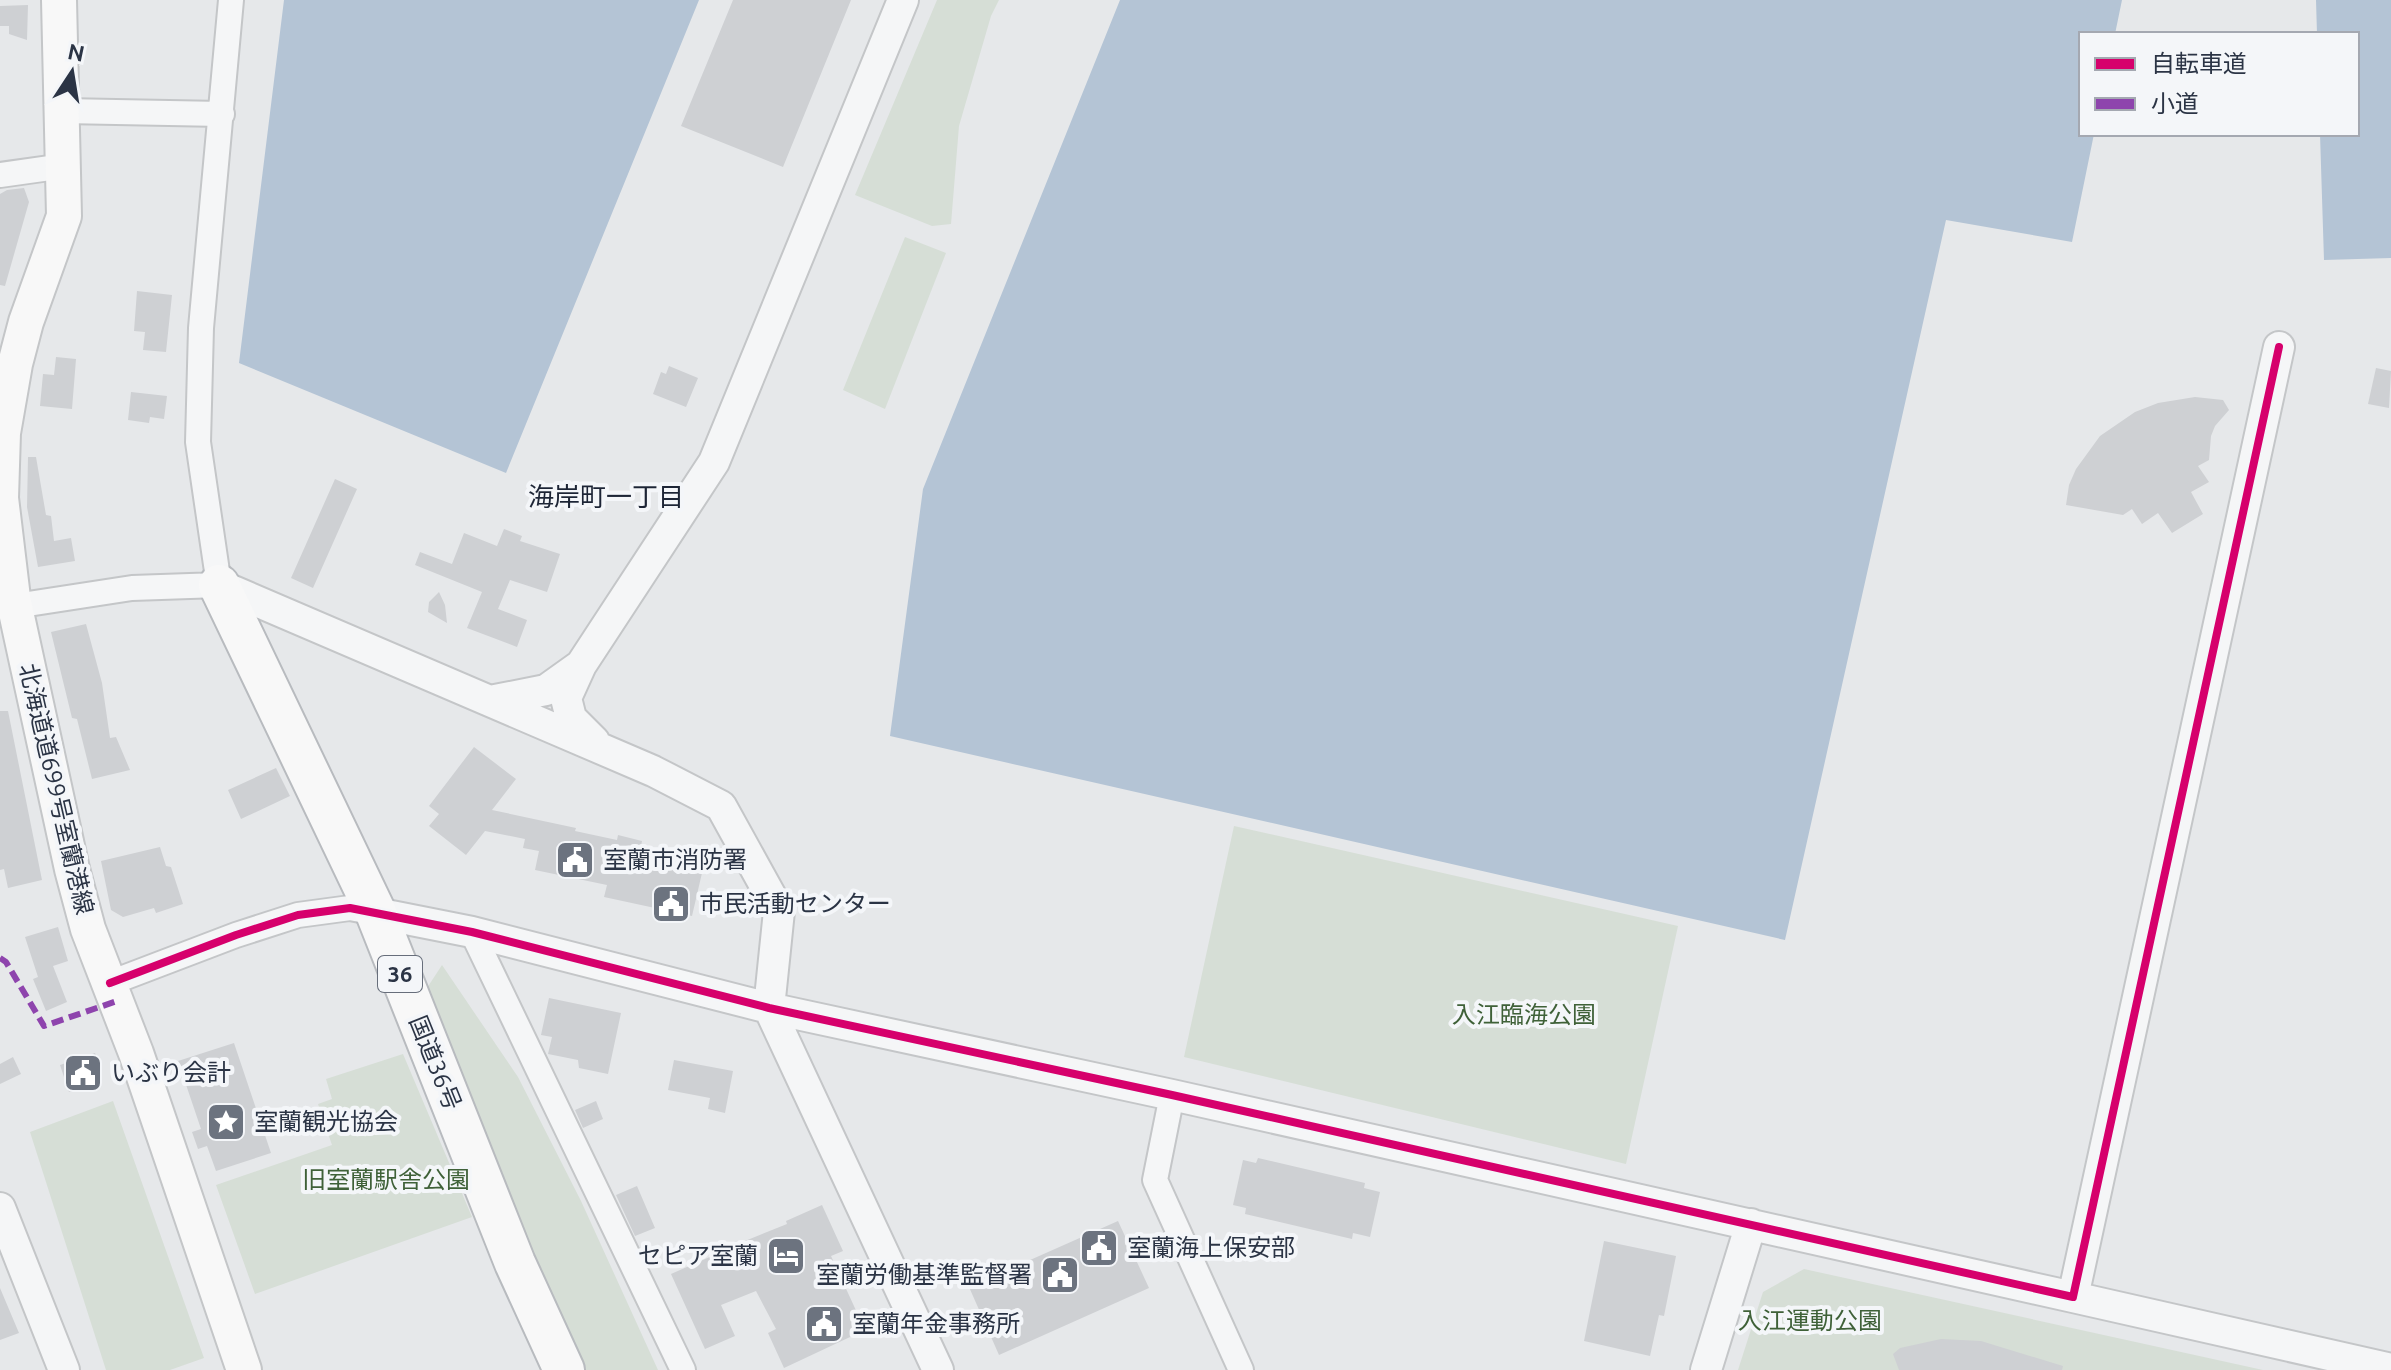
<svg xmlns="http://www.w3.org/2000/svg" width="2391" height="1370" viewBox="0 0 2391 1370" font-family="Ubuntu,'Noto Sans JP',sans-serif">
<style>
.green{fill:#d6ded6}
.water{fill:#b4c4d5}
.building{fill:#ced0d3}
.lines{fill:none;stroke-linecap:round;stroke-linejoin:round}
.minor-casing{stroke:#c4c6c8;stroke-width:28}
.tertiary-casing{stroke:#c4c6c8;stroke-width:34}
.secondary-casing{stroke:#c4c6c8;stroke-width:38}
.trunk-casing{stroke:#b8bbbf;stroke-width:44}
.minor{stroke:#f5f6f7;stroke-width:24}
.tertiary{stroke:#f5f6f7;stroke-width:30}
.secondary{stroke:#f8f8f8;stroke-width:34}
.trunk{stroke:#f8f8f8;stroke-width:40}
.quiet{stroke:#8e44ad;stroke-width:6;stroke-dasharray:12 6;stroke-linecap:butt}
.cycleway-casing{stroke:#f4f6f9;stroke-width:13}
.cycleway{stroke:#d6006c;stroke-width:8}
.labels{text-anchor:middle;stroke-width:8;stroke-linejoin:round;paint-order:stroke}
.shield{fill:#f4f6f9;stroke:#676e7b;stroke-width:2}
.shield-label{font-size:22px;font-weight:bold;fill:#2b3445}
.street-label{font-size:24px;fill:#2b3445;stroke:#f4f6f9}
.poi-label{font-size:24px;fill:#2b3445;stroke:#f4f6f9;text-anchor:start}
.park-label{font-size:24px;fill:#3f6138;stroke:#f4f6f9}
.neighbourhood-label{font-size:26px;fill:#1d2536;stroke:#f4f6f9}
</style>
<rect width="100%" height="100%" fill="#e6e8ea"/>
<path class="green" d="M 937,0 L 999,0 L 991,16 L 959,126 L 951,224 L 932,226 L 855,195 Z
M 905,237 L 946,253 L 885,409 L 843,390 Z
M 1234,826 L 1678,926 L 1626,1164 L 1184,1057 Z
M 442,965 L 518,1077 L 581,1201 L 658,1370 L 579,1370 L 427,988 Z
M 403,1054 L 472,1217 L 255,1294 L 216,1185 L 332,1145 L 318,1104 L 332,1099 L 326,1079 Z
M 113,1101 L 204,1358 L 170,1370 L 106,1370 L 30,1132 Z
M 1804,1269 L 2263,1370 L 1738,1370 L 1763,1292 Z"/>
<path class="water" d="M 284,0 L 699,0 L 506,473 L 239,363 Z
M 1120,0 L 2122,0 L 2115,34 L 2081,34 L 2081,134 L 2094,134 L 2072,242 L 1946,220 L 1785,940 L 890,736 L 923,489 Z
M 2316,0 L 2391,0 L 2391,258 L 2324,260 L 2320,134 L 2357,134 L 2357,34 L 2317,34 Z"/>
<path class="building" d="M 733,0 L 851,0 L 783,167 L 681,126 Z
M 28,5 L 27,40 L 9,34 L 9,26 L 0,26 L 0,6 Z
M 24,188 L 29,202 L 5,286 L 0,285 L 0,194 L 7,190 Z
M 137,291 L 172,295 L 166,352 L 143,350 L 145,332 L 134,331 Z
M 56,357 L 76,359 L 72,409 L 40,406 L 43,374 L 54,375 Z
M 669,366 L 698,378 L 686,407 L 653,394 L 661,372 L 666,374 Z
M 2376,368 L 2391,371 L 2389,408 L 2368,404 Z
M 131,392 L 167,396 L 164,419 L 150,417 L 149,423 L 128,420 Z
M 2195,397 L 2223,400 L 2229,410 L 2215,426 L 2211,436 L 2209,460 L 2198,466 L 2209,482 L 2191,492 L 2203,514 L 2172,533 L 2158,513 L 2142,524 L 2132,509 L 2123,515 L 2066,505 L 2069,485 L 2076,469 L 2100,436 L 2135,412 L 2158,403 Z
M 28,457 L 36,457 L 46,515 L 51,516 L 54,541 L 71,538 L 75,561 L 38,567 L 27,507 Z
M 335,479 L 357,489 L 313,588 L 291,578 Z
M 504,529 L 522,536 L 520,541 L 560,554 L 547,592 L 510,580 L 498,609 L 527,620 L 517,647 L 467,628 L 482,592 L 415,565 L 420,552 L 452,564 L 464,533 L 497,546 Z
M 439,592 L 445,605 L 447,623 L 428,612 L 429,602 Z
M 86,624 L 102,683 L 110,738 L 116,737 L 130,770 L 92,779 L 77,719 L 72,718 L 51,632 Z
M 0,711 L 8,711 L 42,880 L 8,888 L 4,869 L 0,870 Z
M 474,747 L 516,779 L 492,810 L 576,828 L 575,831 L 617,840 L 618,835 L 642,841 L 641,846 L 705,860 L 692,916 L 604,897 L 607,885 L 535,870 L 539,851 L 523,848 L 525,839 L 485,831 L 466,855 L 429,826 L 439,814 L 429,806 Z
M 276,768 L 290,796 L 241,819 L 228,790 Z
M 160,847 L 166,866 L 171,867 L 183,904 L 156,913 L 154,908 L 123,917 L 111,910 L 101,861 Z
M 58,927 L 68,961 L 53,966 L 67,1002 L 46,1011 L 33,979 L 38,977 L 25,937 Z
M 549,998 L 621,1013 L 608,1074 L 579,1068 L 578,1060 L 548,1054 L 552,1037 L 541,1035 Z
M 234,1043 L 271,1153 L 216,1171 L 207,1146 L 198,1149 L 192,1132 L 201,1129 L 178,1061 Z
M 95,1053 L 102,1070 L 100,1083 L 69,1092 L 60,1065 Z
M 13,1057 L 21,1074 L 0,1084 L 0,1064 Z
M 674,1060 L 733,1071 L 725,1113 L 708,1109 L 710,1098 L 668,1090 Z
M 596,1101 L 603,1119 L 583,1128 L 575,1110 Z
M 1258,1158 L 1365,1183 L 1364,1188 L 1380,1192 L 1370,1237 L 1353,1233 L 1352,1239 L 1245,1214 L 1246,1208 L 1233,1205 L 1243,1160 L 1256,1163 Z
M 637,1186 L 655,1228 L 635,1236 L 616,1195 Z
M 822,1205 L 843,1251 L 831,1256 L 865,1330 L 784,1368 L 768,1333 L 776,1329 L 756,1291 L 721,1305 L 735,1336 L 705,1349 L 671,1274 L 721,1252 L 719,1249 L 736,1241 L 740,1243 L 787,1224 L 786,1221 Z
M 1118,1221 L 1149,1288 L 999,1355 L 969,1287 Z
M 1604,1241 L 1676,1256 L 1664,1316 L 1659,1315 L 1650,1356 L 1584,1341 Z
M 0,1288 L 19,1333 L 0,1340 Z
M 1941,1339 L 1981,1341 L 2063,1366 L 2062,1370 L 1899,1370 L 1893,1354 L 1900,1348 Z"/>
<g class="lines">
<defs>
<path id="minor" d="M 63,111 L 222,114
M 0,175 L 64,166
M 15,606 L 132,588 L 219,585 L 198,442 L 201,328 L 231,0
M 472,932 L 683,1370
M 110,983 L 236,935 L 298,915 L 350,908 L 376,913
M 1172,1095 L 1155,1180 L 1241,1370"/>
<path id="tertiary" d="M 219,585 L 653,771 L 721,806 L 779,911 L 769,1008 L 938,1370
M 581,665 L 566,698 L 571,718 L 594,741
M 490,701 L 546,690 L 581,665 L 714,462 L 903,0
M 376,913 L 472,932 L 769,1008 L 1172,1095 L 2073,1297 L 2279,347
M 0,1208 L 64,1370
M 2073,1297 L 2391,1369
M 1706,1370 L 1751,1224"/>
<path id="secondary" d="M 59,0 L 64,216 L 26,322 L 15,364 L 3,433 L 1,498 L 13,598 L 72,869 L 88,929 L 136,1053 L 244,1370"/>
<path id="trunk" d="M 219,585 L 376,913 L 515,1263 L 564,1370"/>
</defs>
<use href="#minor" class="minor-casing"/>
<use href="#tertiary" class="tertiary-casing"/>
<use href="#secondary" class="secondary-casing"/>
<use href="#trunk" class="trunk-casing"/>
<use href="#minor" class="minor"/>
<use href="#tertiary" class="tertiary"/>
<use href="#secondary" class="secondary"/>
<use href="#trunk" class="trunk"/>
<path class="quiet" d="M 0,958 L 6,962 L 44,1026 L 117,1001"/>
<defs>
<path id="cycleway" d="M 110,983 L 236,935 L 298,915 L 350,908 L 472,932 L 769,1008 L 1172,1095 L 2073,1297 L 2279,347"/>
</defs>
<use href="#cycleway" class="cycleway-casing"/>
<use href="#cycleway" class="cycleway"/>
</g>
<defs>
<symbol id="civic-square" viewBox="-11 -11 22 22"><rect x="-9" y="-9" width="18" height="18" rx="4" fill="#6c737f" stroke="#f4f6f9"/><path d="M-.6-6.5H3V-4.5H.6V-3L4-1V1h2V6H-6V1h2V-1L-.6-3ZM-1.2 2.5V6h2.4V2.5Z" fill="#fff"/></symbol>
<symbol id="sight-square" viewBox="-11 -11 22 22"><rect x="-9" y="-9" width="18" height="18" rx="4" fill="#6c737f" stroke="#f4f6f9"/><path d="M0-6L1.8-2.2L6-1.7L2.9 1.2L3.7 5.4L0 3.3L-3.7 5.4L-2.9 1.2L-6-1.7L-1.8-2.2Z" fill="#fff"/></symbol>
<symbol id="hotel-square" viewBox="-11 -11 22 22"><rect x="-9" y="-9" width="18" height="18" rx="4" fill="#6c737f" stroke="#f4f6f9"/><path d="M-6-4.5h1.5V1H6V5H4.5V3h-9V5H-6ZM-4 0a1.8 1.8 0 1 1 3.6 0ZM.5 0V-2.5h3Q6-2.5 6 0Z" fill="#fff"/></symbol>
</defs>
<g fill-rule="evenodd">
<use href="#civic-square" x="553" y="838" width="44" height="44"/>
<use href="#civic-square" x="649" y="882" width="44" height="44"/>
<use href="#civic-square" x="61" y="1051" width="44" height="44"/>
<use href="#sight-square" x="204" y="1100" width="44" height="44"/>
<use href="#civic-square" x="1077" y="1226" width="44" height="44"/>
<use href="#hotel-square" x="764" y="1234" width="44" height="44"/>
<use href="#civic-square" x="1038" y="1253" width="44" height="44"/>
<use href="#civic-square" x="802" y="1302" width="44" height="44"/>
</g>
<g class="labels">
<rect class="shield" x="378" y="956" width="44" height="36" rx="6"/>
<g class="shield-label">
<text x="400" y="982">36</text>
</g>
<g class="street-label">
<text transform="translate(56 789) rotate(77)" y="8">北海道道699号室蘭港線</text>
<text transform="translate(435 1063) rotate(68)" y="8">国道36号</text>
</g>
<g class="poi-label">
<text x="603" y="868">室蘭市消防署</text>
<text x="699" y="912">市民活動センター</text>
<text x="111" y="1081">いぶり会計</text>
<text x="254" y="1130">室蘭観光協会</text>
<text x="1127" y="1256">室蘭海上保安部</text>
<text x="758" y="1264" text-anchor="end">セピア室蘭</text>
<text x="1032" y="1283" text-anchor="end">室蘭労働基準監督署</text>
<text x="852" y="1332">室蘭年金事務所</text>
</g>
<g class="park-label">
<text x="1524" y="1023">入江臨海公園</text>
<text x="386" y="1188">旧室蘭駅舎公園</text>
<text x="1810" y="1329">入江運動公園</text>
</g>
<g class="neighbourhood-label">
<text x="606" y="506">海岸町一丁目</text>
</g>
</g>
<rect x="2079" y="32" width="280" height="104" fill="#f4f6f9" stroke="#a4a8b1" stroke-width="2"/>
<rect x="2095" y="58" width="40" height="12" fill="#d6006c" stroke="#a4a8b1" stroke-width="2"/>
<text x="2151" y="72" font-size="24" fill="#2b3445">自転車道</text>
<rect x="2095" y="98" width="40" height="12" fill="#8e44ad" stroke="#a4a8b1" stroke-width="2"/>
<text x="2151" y="112" font-size="24" fill="#2b3445">小道</text>
<g transform="translate(72 72) rotate(12)" stroke="#f4f6f9" stroke-width="6" paint-order="stroke">
<path d="M0-6L14 30L0 20L-14 30Z" fill="#2b3445"/>
<text y="-12" font-size="22" font-weight="bold" text-anchor="middle" fill="#2b3445">N</text>
</g>
</svg>
